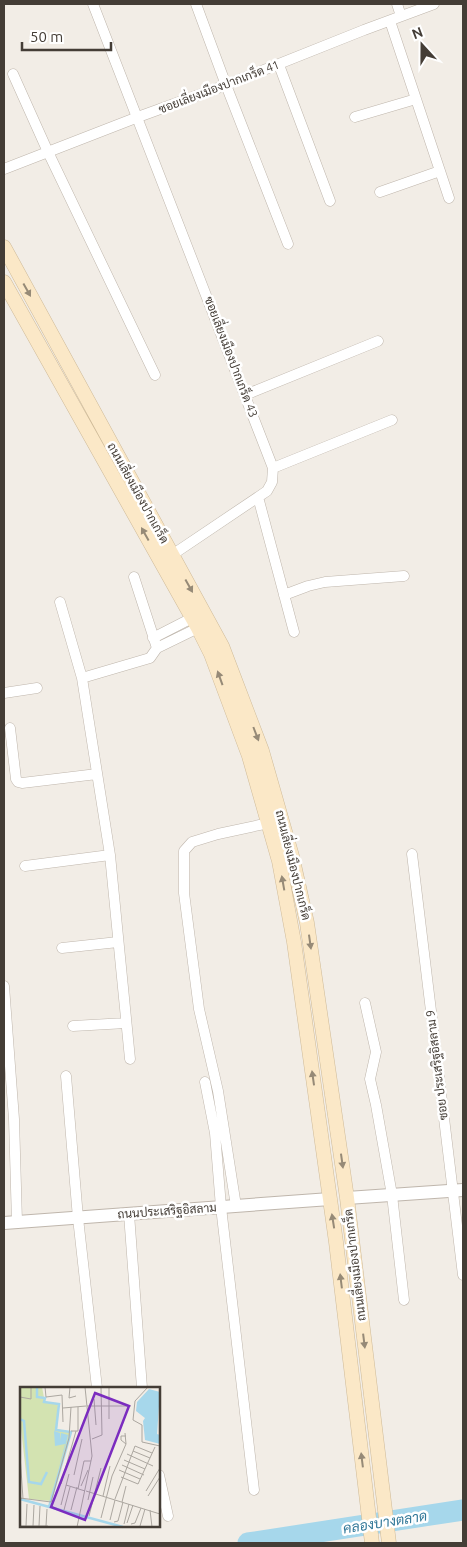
<svg xmlns="http://www.w3.org/2000/svg" width="467" height="1547" viewBox="0 0 467 1547" font-family="Ubuntu,Sarabun,sans-serif">
<style>
.lines{fill:none;stroke-linecap:round;stroke-linejoin:round}
.river{stroke:#a6d7eb;stroke-width:21}
.minor-casing{stroke:#bfb6ac;stroke-width:11}
.tertiary-casing{stroke:#bfb6ac;stroke-width:14}
.secondary-casing{stroke:#ceba98;stroke-width:15}
.minor{stroke:#fff;stroke-width:10}
.tertiary{stroke:#fff;stroke-width:12}
.secondary{stroke:#fbe8c7;stroke-width:14}
.oneway{fill:#968a77}
.labels{text-anchor:middle;stroke-width:5;stroke-linejoin:round;paint-order:stroke}
.street-label{font-size:12px;fill:#443d36;stroke:#fff}
.water-label{font-size:14px;font-style:italic;fill:#337999;stroke:#fff}
.inset-river{fill:none;stroke:#a6d7eb;stroke-width:2.5}
.inset-road{fill:none;stroke:#aca7a0;stroke-width:1}
.view{fill:#7b2cbf;fill-opacity:0.15;stroke:#7b2cbf;stroke-width:2.5}
.inset-edge{fill:none;stroke:#443d36;stroke-width:2.5}
</style>
<rect width="100%" height="100%" fill="#f2ede6"/>
<g class="lines">
<path class="river" d="M 248,1543 L 463,1510"/>
<defs>
<path id="minor" d="M 93,4 L 273,468 L 272,482 L 267,491 L 172,555
M 196,4 L 226,85 L 288,244
M 397,4 L 401,16
M 390,21 L 449,198
M 279,65 L 330,201
M 13,74 L 48,152 L 155,375
M 355,117 L 416,99
M 4,169 L 138,117 L 226,85 L 364,30 L 434,4
M 380,192 L 440,171
M 245,395 L 378,341
M 273,468 L 392,420
M 258,497 L 294,632
M 284,595 L 308,586 L 325,582 L 404,576
M 60,602 L 82,678 L 110,855 L 130,1059
M 153,638 L 192,618
M 157,648 L 198,628
M 82,678 L 150,658 L 157,648 L 134,577
M 4,693 L 37,688
M 10,728 L 16,779 L 18,782 L 22,783 L 97,774
M 412,854 L 463,1275
M 25,866 L 110,855
M 62,948 L 118,942
M 4,986 L 14,1119 L 17,1222
M 365,1003 L 376,1052 L 370,1079 L 376,1105 L 392,1195 L 404,1300
M 73,1026 L 126,1023
M 66,1076 L 78,1218 L 97,1388
M 205,1082 L 215,1133 L 221,1207 L 254,1490
M 236,1206 L 218,1091 L 199,1009 L 184,893 L 184,851 L 192,842 L 218,834 L 269,823
M 129,1214 L 142,1388
M 159,1475 L 168,1516"/>
<path id="tertiary" d="M 347,1198 L 463,1190
M 4,1223 L 330,1199"/>
<path id="secondary" d="M 4,247 L 222,646 L 262,751 L 292,856 L 307,923 L 347,1198 L 389,1543
M 4,282 L 198,628 L 211,654 L 249,756 L 279,861 L 294,942 L 336,1242 L 372,1543"/>
</defs>
<use href="#minor" class="minor-casing"/>
<use href="#tertiary" class="tertiary-casing"/>
<use href="#secondary" class="secondary-casing"/>
<use href="#minor" class="minor"/>
<use href="#tertiary" class="tertiary"/>
<use href="#secondary" class="secondary"/>
</g>
<defs><path id="oneway-solid" d="M-6-.8H1V-3.2L6.5 0L1 3.2V.8H-6Z" transform="scale(1.25)"/></defs>
<g class="oneway">
<use href="#oneway-solid" transform="translate(27 290) rotate(61)"/>
<use href="#oneway-solid" transform="translate(145 534) rotate(-119)"/>
<use href="#oneway-solid" transform="translate(189 586) rotate(61)"/>
<use href="#oneway-solid" transform="translate(220 678) rotate(-110)"/>
<use href="#oneway-solid" transform="translate(256 734) rotate(69)"/>
<use href="#oneway-solid" transform="translate(283 883) rotate(-100)"/>
<use href="#oneway-solid" transform="translate(310 942) rotate(82)"/>
<use href="#oneway-solid" transform="translate(313 1078) rotate(-98)"/>
<use href="#oneway-solid" transform="translate(342 1161) rotate(82)"/>
<use href="#oneway-solid" transform="translate(333 1221) rotate(-99)"/>
<use href="#oneway-solid" transform="translate(341 1281) rotate(-97)"/>
<use href="#oneway-solid" transform="translate(364 1341) rotate(83)"/>
<use href="#oneway-solid" transform="translate(362 1460) rotate(-97)"/>
</g>
<g class="labels">
<g class="street-label">
<text transform="translate(219 87) rotate(-21)" y="4">ซอยเลี่ยงเมืองปากเกร็ด 41</text>
<text transform="translate(231 357) rotate(69)" y="4">ซอยเลี่ยงเมืองปากเกร็ด 43</text>
<text transform="translate(138 493) rotate(61)" y="4">ถนนเลี่ยงเมืองปากเกร็ด</text>
<text transform="translate(293 865) rotate(76)" y="4">ถนนเลี่ยงเมืองปากเกร็ด</text>
<text transform="translate(437 1065) rotate(-97)" y="4">ซอย ประเสริฐอิสลาม 9</text>
<text transform="translate(167 1211) rotate(-4)" y="4">ถนนประเสริฐอิสลาม</text>
<text transform="translate(355 1265) rotate(-97)" y="4">ถนนเลี่ยงเมืองปากเกร็ด</text>
</g>
<g class="water-label">
<text transform="translate(385 1522) rotate(-9)" y="5">คลองบางตลาด</text>
</g>
</g>
<g transform="translate(20 1387)">
<rect width="140" height="140" fill="#f2ede6"/>
<path d="M 0,0 L 22,0 L 25,16 L 38,16 L 37,42 L 50,45 L 31,114 L 9,112 L 0,33 Z" fill="#d3e3b1"/>
<path d="M 129,2 L 140,5 L 137,47 L 140,48 L 140,57 L 125,53 L 123,34 L 125,31 L 116,24 L 117,15 ZM 34,44 L 40,46 L 41,54 L 41,46 L 48,48 L 36,93 L 45,57 L 35,59 Z" fill="#a6d7eb"/>
<path class="inset-river" d="M 17,0 L 17,10 L 25,11 L 24,15 L 39,17 L 36,43 L 51,45 L 29,120M 0,32 L 4,34 L 9,95 L 21,97 L 27,85M 0,112 L 103,140"/>
<path class="inset-road" d="M 25,0 L 26,10 L 42,8 L 43,35M 50,0 L 49,11 L 56,9M 128,0 L 115,14 L 113,33 L 122,38 L 122,55 L 140,59M 0,10 L 11,12 L 11,1M 74,12 L 76,38M 67,19 L 111,19M 43,21 L 66,19M 89,32 L 89,0M 51,44 L 58,44 L 58,20M 106,49 L 101,49 L 101,53 L 106,57M 72,52 L 82,48 L 81,0M 113,64 L 130,71M 107,67 L 133,79M 0,68 L 3,112M 104,73 L 125,82M 102,78 L 124,88M 99,83 L 120,92M 54,88 L 62,52M 101,90 L 118,97 L 135,60M 41,97 L 56,44M 46,98 L 65,104M 61,99 L 68,83M 58,102 L 64,74 L 71,74M 66,104 L 140,127M 126,104 L 140,81M 83,109 L 90,79M 128,109 L 140,90M 0,111 L 31,115 L 49,51 L 51,20M 95,112 L 115,59 L 132,66M 68,113 L 73,90M 102,115 L 106,99M 41,118 L 49,87M 44,123 L 50,100M 51,123 L 57,100M 130,123 L 132,140M 69,129 L 81,81M 81,131 L 92,89 L 106,57 L 105,46M 90,133 L 95,113M 94,135 L 98,134 L 103,115M 107,136 L 113,118M 104,137 L 109,117M 111,137 L 115,136 L 121,121M 0,139 L 28,139M 6,139 L 7,117M 13,139 L 14,118M 19,139 L 20,119M 26,139 L 27,122M 120,139 L 125,122M 57,140 L 72,69 L 65,0"/>
<path class="view" d="M 75,6 L 109,19 L 65,133 L 31,120 Z"/>
<rect width="140" height="140" class="inset-edge"/>
</g>
<rect width="467" height="1547" fill="none" stroke="#443d36" stroke-width="10"/>
<g transform="translate(422 45) rotate(339)" stroke="#ffffff" stroke-width="4" paint-order="stroke">
<path d="M0-4L9 19L0 12L-9 19Z" fill="#443d36"/>
<text y="-8" font-size="14" font-weight="bold" text-anchor="middle" fill="#443d36">N</text>
</g>
<path d="M22 42v8h89v-8" fill="none" stroke="#443d36" stroke-width="2.5"/>
<text x="30" y="42" font-size="15" fill="#443d36" stroke="#ffffff" stroke-width="4" paint-order="stroke">50 m</text>
</svg>
